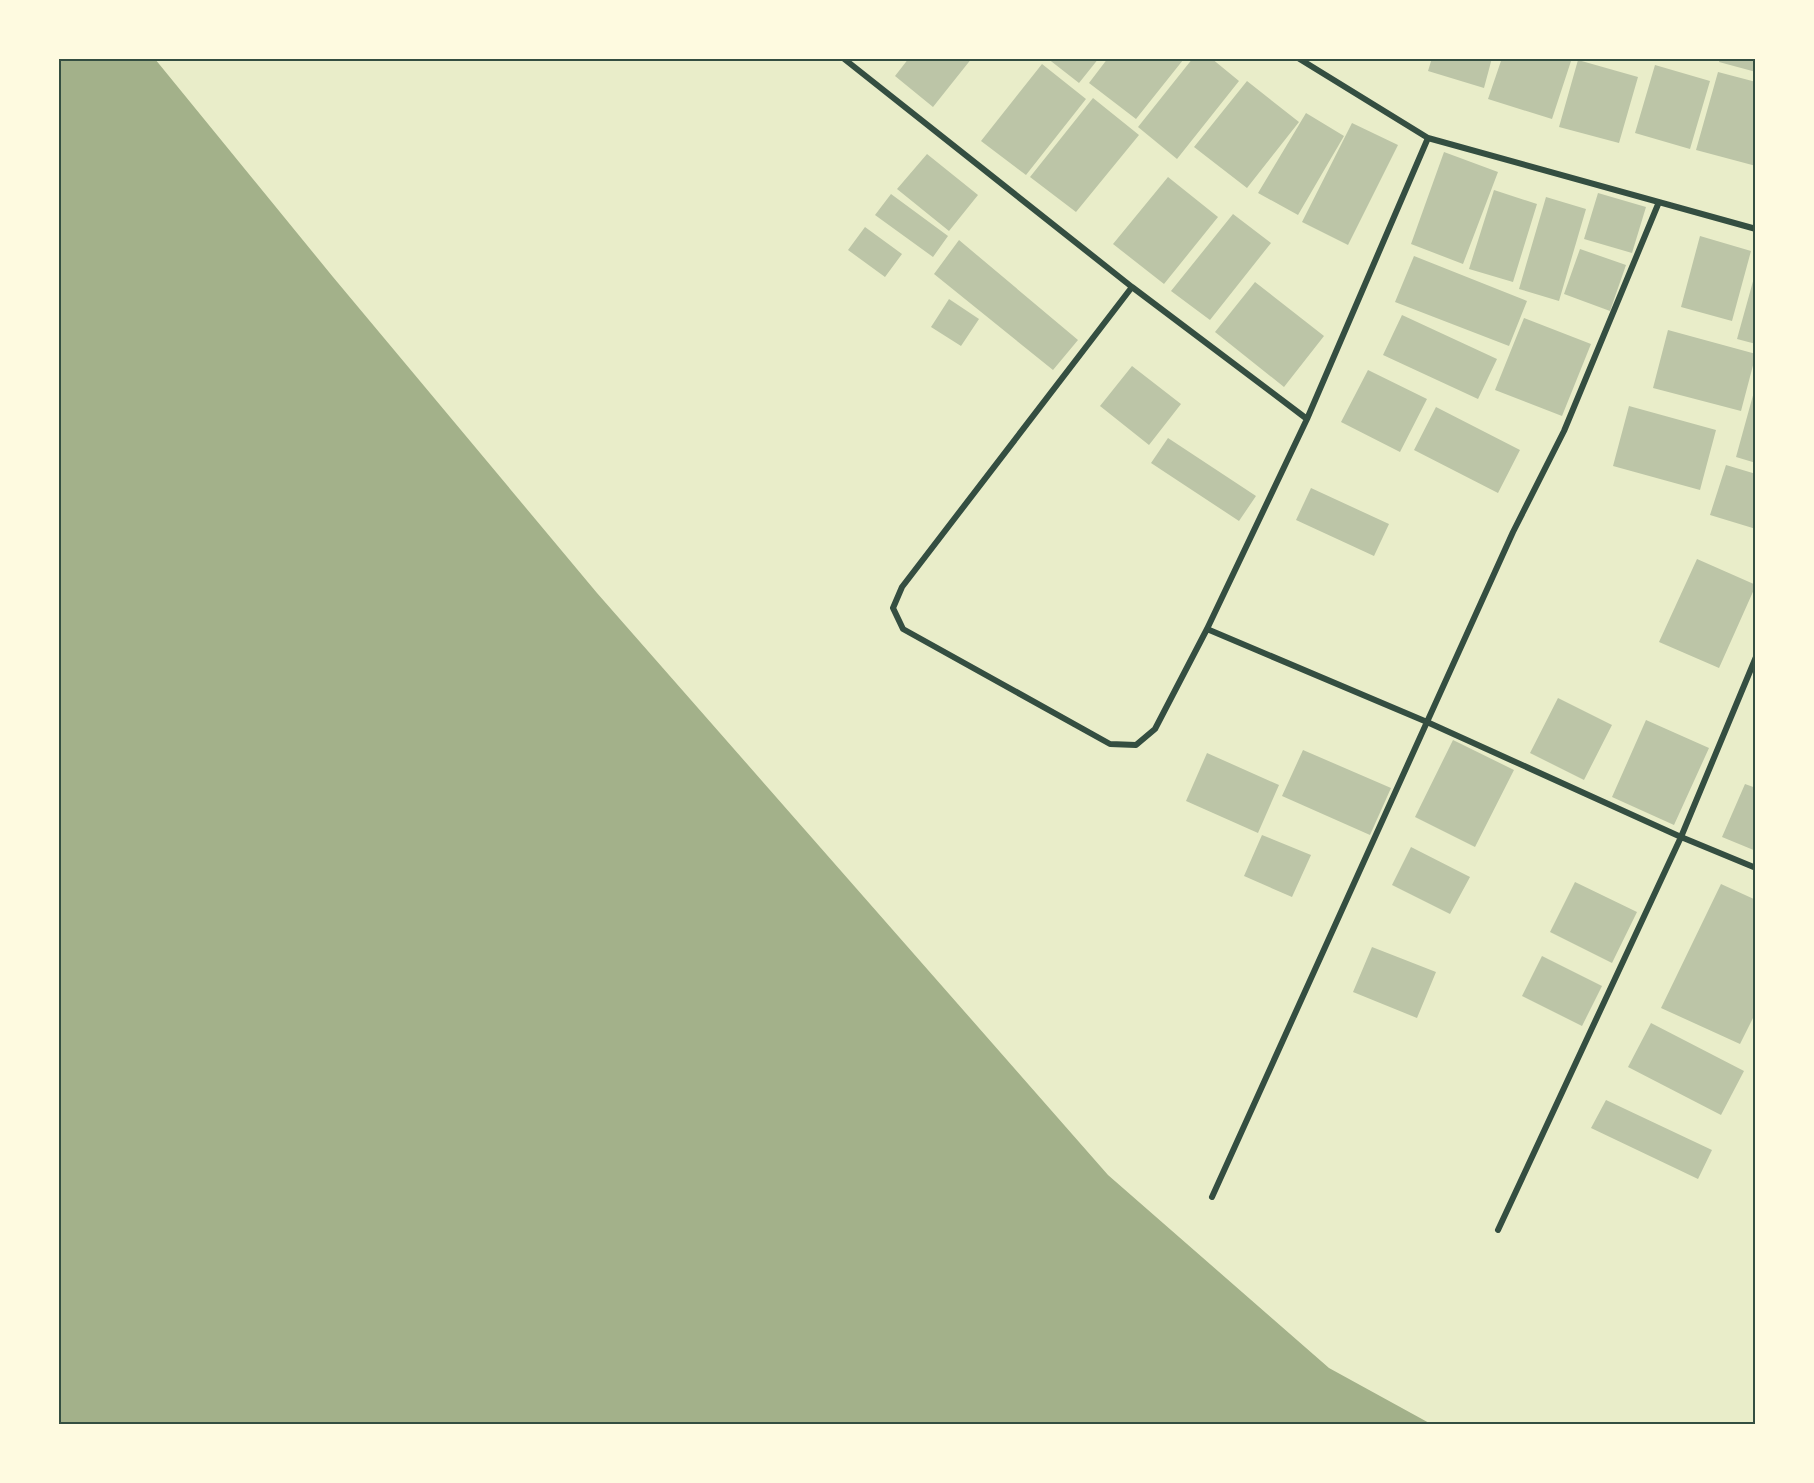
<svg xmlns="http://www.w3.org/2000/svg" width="1814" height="1483" viewBox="0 0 1814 1483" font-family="Arial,sans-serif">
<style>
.water{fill:#a3b18a}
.building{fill:#bcc5a7}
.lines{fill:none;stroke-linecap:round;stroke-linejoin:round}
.minor{stroke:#344e41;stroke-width:6}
.neatline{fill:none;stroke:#344e41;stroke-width:2}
</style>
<rect width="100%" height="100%" fill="#e9edc9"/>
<path class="water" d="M 58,59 L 155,59 L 333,277 L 597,593 L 1108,1175 L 1329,1368 L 1431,1424 L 59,1424 Z"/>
<path class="building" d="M 909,58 L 972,58 L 933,107 L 895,76 Z
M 1047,58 L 1099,58 L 1079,83 Z
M 1108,58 L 1180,58 L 1183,60 L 1136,119 L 1089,83 Z
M 1193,58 L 1211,58 L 1239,81 L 1177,159 L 1138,127 Z
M 1432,58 L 1492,58 L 1484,88 L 1428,71 Z
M 1502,58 L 1572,58 L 1552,119 L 1488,99 Z
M 1720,58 L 1756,58 L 1756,72 L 1719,62 Z
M 1578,60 L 1638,77 L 1619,143 L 1559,127 Z
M 1042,64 L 1086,99 L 1026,175 L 981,141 Z
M 1655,65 L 1710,81 L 1690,149 L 1635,133 Z
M 1718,72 L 1756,82 L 1756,166 L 1696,150 Z
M 1247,81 L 1299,122 L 1247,188 L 1194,147 Z
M 1093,98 L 1139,135 L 1076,212 L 1030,177 Z
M 1306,113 L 1344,136 L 1298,215 L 1258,193 Z
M 1352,123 L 1398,145 L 1348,245 L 1302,222 Z
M 1444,152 L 1498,172 L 1463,264 L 1411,244 Z
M 927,154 L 978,195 L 949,231 L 897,189 Z
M 1168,177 L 1218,217 L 1164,284 L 1113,244 Z
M 1494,190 L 1537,204 L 1513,282 L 1469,269 Z
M 1598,193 L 1646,207 L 1632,253 L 1584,239 Z
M 891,194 L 948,236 L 933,257 L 875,215 Z
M 1546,197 L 1586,209 L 1559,301 L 1519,289 Z
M 1233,214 L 1271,243 L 1210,320 L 1171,291 Z
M 865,227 L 902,254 L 885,277 L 848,250 Z
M 1700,236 L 1751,251 L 1732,321 L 1681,307 Z
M 959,240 L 1078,340 L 1053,370 L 934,274 Z
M 1580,249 L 1626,265 L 1610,311 L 1564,294 Z
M 1414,256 L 1527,301 L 1509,346 L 1395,302 Z
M 1755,274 L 1756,274 L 1756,344 L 1737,339 Z
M 1255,282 L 1324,336 L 1284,387 L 1215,332 Z
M 949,299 L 979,319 L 961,346 L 931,327 Z
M 1402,315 L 1497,359 L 1478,399 L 1383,355 Z
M 1524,318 L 1591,344 L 1562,416 L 1495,390 Z
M 1668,330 L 1756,354 L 1741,411 L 1653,388 Z
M 1132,366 L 1181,404 L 1149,445 L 1100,406 Z
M 1368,370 L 1427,399 L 1400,452 L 1341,422 Z
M 1755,388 L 1756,388 L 1756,463 L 1736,457 Z
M 1629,406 L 1716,430 L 1700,490 L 1613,466 Z
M 1436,407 L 1520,450 L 1498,493 L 1414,450 Z
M 1168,438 L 1256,496 L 1239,521 L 1151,463 Z
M 1726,465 L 1756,474 L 1756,529 L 1710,515 Z
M 1311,488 L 1389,524 L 1374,556 L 1296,520 Z
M 1697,559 L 1756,585 L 1719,668 L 1659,642 Z
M 1558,698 L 1612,725 L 1584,780 L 1530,753 Z
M 1646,720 L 1709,748 L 1674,825 L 1612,797 Z
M 1453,740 L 1514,770 L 1475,847 L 1415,817 Z
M 1303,750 L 1391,788 L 1370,835 L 1282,796 Z
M 1207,753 L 1279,785 L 1258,833 L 1186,801 Z
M 1745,784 L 1756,788 L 1756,851 L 1722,837 Z
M 1262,835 L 1311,855 L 1292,897 L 1244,876 Z
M 1411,847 L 1470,877 L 1450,914 L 1392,885 Z
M 1575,882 L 1637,912 L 1612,963 L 1550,932 Z
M 1721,884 L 1756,900 L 1756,1012 L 1740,1044 L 1661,1008 Z
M 1372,947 L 1436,972 L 1417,1018 L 1353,992 Z
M 1542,956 L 1602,986 L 1582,1026 L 1522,996 Z
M 1651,1023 L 1744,1071 L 1721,1115 L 1628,1067 Z
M 1606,1100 L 1712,1150 L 1698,1179 L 1591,1128 Z"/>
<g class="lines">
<path class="minor" d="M 843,58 L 1132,287 L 1307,419
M 1298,58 L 1428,138 L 1756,229
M 1132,287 L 902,587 L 893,608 L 903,629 L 1110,744 L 1136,745 L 1155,729 L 1207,629 L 1307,419 L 1428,138
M 1207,629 L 1427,722 L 1681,837 L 1756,868
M 1212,1197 L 1513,532 L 1564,431 L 1659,202
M 1498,1230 L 1681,837 L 1756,657"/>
</g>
<rect width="1814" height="1483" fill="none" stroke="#fefae0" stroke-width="120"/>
<rect x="60" y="60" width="1694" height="1363" class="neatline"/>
</svg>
